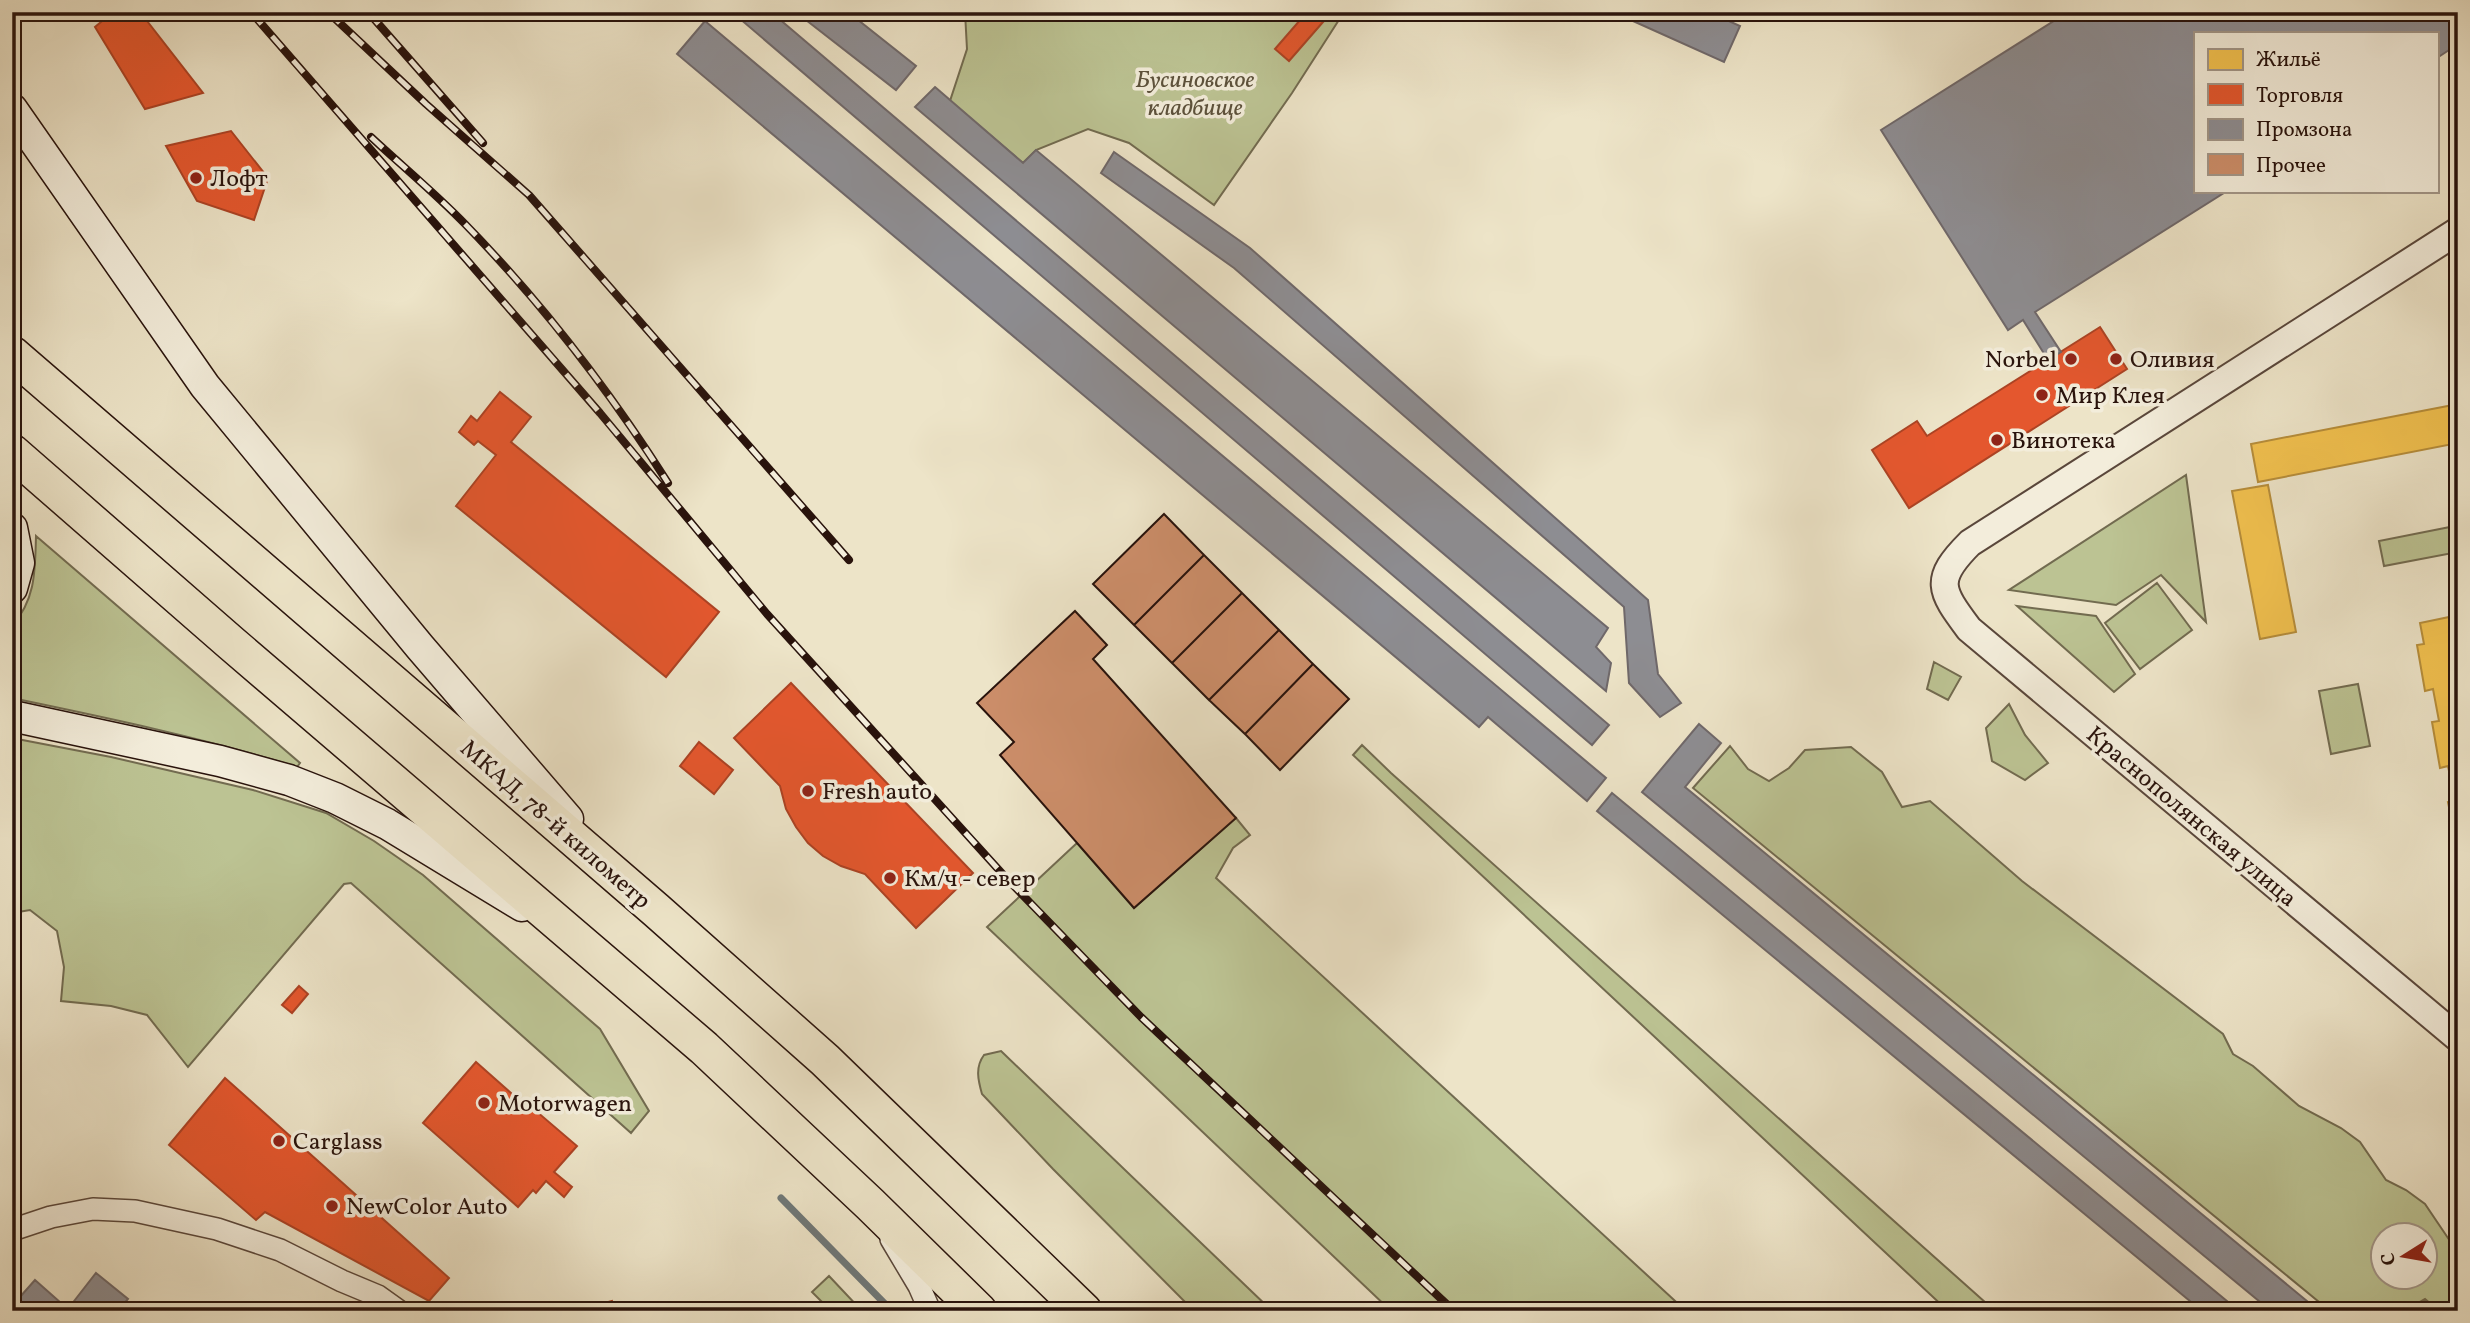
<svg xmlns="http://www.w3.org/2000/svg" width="2470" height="1323" viewBox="0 0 2470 1323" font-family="Vollkorn,serif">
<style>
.green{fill:#bcc393;stroke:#726b50;stroke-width:2;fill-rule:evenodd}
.homes{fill:#f2c14e;stroke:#b68d3a;stroke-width:2}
.shops{fill:#e4572e;stroke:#ac4324;stroke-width:2}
.industry{fill:#8d8d92;stroke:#6f686a;stroke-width:2}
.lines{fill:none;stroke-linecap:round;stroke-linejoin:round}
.stream{stroke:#6f7878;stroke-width:7}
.building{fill:#cb8d69;stroke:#29130c;stroke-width:2}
.minor-casing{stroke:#5a473b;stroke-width:24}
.tertiary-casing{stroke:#5a473b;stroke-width:30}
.secondary-casing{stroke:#29130c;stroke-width:33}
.trunk-casing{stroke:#29130c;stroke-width:38}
.minor{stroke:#f3eddb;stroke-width:21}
.tertiary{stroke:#f3eddb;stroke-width:26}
.secondary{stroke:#f3eddb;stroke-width:30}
.trunk{stroke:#ede4c8;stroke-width:35}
.rail-casing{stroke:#29130c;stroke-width:8}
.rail{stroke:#f3eddb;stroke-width:5;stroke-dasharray:16;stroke-linecap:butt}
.poi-dot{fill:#8f2418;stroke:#f3eddb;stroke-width:2.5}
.labels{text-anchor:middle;stroke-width:7;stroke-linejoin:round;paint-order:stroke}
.park-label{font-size:24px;font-style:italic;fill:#5c513b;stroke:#f3eddb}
.poi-label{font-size:24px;fill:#29130c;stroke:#f3eddb;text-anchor:start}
.street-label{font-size:24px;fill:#29130c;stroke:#f3eddb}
</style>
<rect width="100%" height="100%" fill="#ede4c8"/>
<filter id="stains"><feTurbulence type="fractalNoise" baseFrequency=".00286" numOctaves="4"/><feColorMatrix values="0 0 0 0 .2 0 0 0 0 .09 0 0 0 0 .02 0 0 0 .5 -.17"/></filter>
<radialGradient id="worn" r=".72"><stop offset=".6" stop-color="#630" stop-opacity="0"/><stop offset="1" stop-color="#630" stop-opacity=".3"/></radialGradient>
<path class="green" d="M 965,12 L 1344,12 L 1292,93 L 1214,205 L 1129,143 L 1088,129 L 1036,150 L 1023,163 L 950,101 L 967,49 Z
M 2186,475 L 2206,622 L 2161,575 L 2116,605 L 2009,590 Z
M 2455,526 L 2458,552 L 2384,566 L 2379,541 Z
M 36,536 L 300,763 L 297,767 C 204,738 108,718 12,698 L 12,626 C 36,599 35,570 36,536 Z
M 2157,583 L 2192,630 L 2140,669 L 2105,623 Z
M 2017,606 L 2096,616 L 2135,674 L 2114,692 Z
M 1934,662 L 1961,677 L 1948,700 L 1927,689 Z
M 2358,684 L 2370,746 L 2331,754 L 2319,691 Z
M 2009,704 L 2025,735 L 2048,763 L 2025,780 L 1992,761 L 1986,728 Z
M 12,738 L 111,757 L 253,790 L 326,813 L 374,841 L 423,875 L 600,1029 L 649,1111 L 631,1133 L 351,883 L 344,884 L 188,1067 L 147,1015 L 111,1006 L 61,1001 L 64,967 L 57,931 L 30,910 L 12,913 Z
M 1362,745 L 1391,773 L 1995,1311 L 1948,1311 L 1353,755 Z
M 1730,746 L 1748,769 L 1769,781 L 1789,768 L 1805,750 L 1851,747 L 1882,772 L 1902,807 L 1930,801 L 2022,881 L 2223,1034 L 2233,1054 L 2253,1066 L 2299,1106 L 2341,1128 L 2360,1142 L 2386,1180 L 2406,1190 L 2425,1204 L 2450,1241 L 2453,1263 L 2458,1274 L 2458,1311 L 2439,1311 L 2425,1299 L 2404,1311 L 2330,1311 L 1693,788 ZM 2382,1236 L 2424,1236 L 2424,1278 L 2382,1278 Z
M 1236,818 L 1250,835 L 1233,848 L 1216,878 L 1686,1311 L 1391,1311 L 987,927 L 1077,843 L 1134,908 Z
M 1001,1051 L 1272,1311 L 1194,1311 L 1053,1169 L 982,1094 C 978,1080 975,1067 984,1055 Z
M 829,1276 L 862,1311 L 831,1311 L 812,1292 Z"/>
<path class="homes" d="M 2458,404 L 2458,443 L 2258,482 L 2251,444 Z
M 2268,485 L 2296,632 L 2260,639 L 2232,491 Z
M 2454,616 L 2458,628 L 2457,847 L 2448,802 L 2455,801 L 2448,766 L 2440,768 L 2432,722 L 2439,721 L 2433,689 L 2425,691 L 2417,645 L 2424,644 L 2420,623 Z"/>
<path class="shops" d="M 113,12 L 140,12 L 203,93 L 145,109 L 95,27 Z
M 1307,12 L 1330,14 L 1289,61 L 1275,49 Z
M 231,131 L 268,178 L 254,220 L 197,201 L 166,146 Z
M 2100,327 L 2127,369 L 1909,508 L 1872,450 L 1917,421 L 1927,436 Z
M 500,392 L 531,417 L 511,442 L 719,612 L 666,677 L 456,506 L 496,455 L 478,441 L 474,445 L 459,432 L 471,416 L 477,421 Z
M 791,683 L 973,873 L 916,928 L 865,874 L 841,866 L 823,856 L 808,843 L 796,827 L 786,809 L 780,786 L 734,738 Z
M 699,742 L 733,770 L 714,794 L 680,766 Z
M 299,986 L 308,994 L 292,1013 L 282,1005 Z
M 476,1062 L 520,1101 L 522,1099 L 577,1146 L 554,1172 L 572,1187 L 564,1197 L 546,1181 L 536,1193 L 533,1190 L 518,1207 L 423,1123 Z
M 225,1078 L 449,1278 L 429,1301 L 265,1212 L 256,1220 L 169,1145 Z
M 612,1301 L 615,1311 L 575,1311 Z"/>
<path class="industry" d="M 732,12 L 771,12 L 1609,725 L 1592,745 Z
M 811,12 L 848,12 L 916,66 L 896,90 L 806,20 Z
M 1613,12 L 1709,12 L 1740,26 L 1724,62 Z
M 2068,12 L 2458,12 L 2458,44 L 2437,58 L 2437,33 L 2195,33 L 2195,191 L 2227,191 L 2035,312 L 2061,352 L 2048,360 L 2023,320 L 2008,330 L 1881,130 Z
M 705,21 L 1606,778 L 1587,801 L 1488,717 L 1479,727 L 677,54 Z
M 935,87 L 1023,163 L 1036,150 L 1608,628 L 1596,647 L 1611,663 L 1606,691 L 915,107 Z
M 1114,152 L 1250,248 L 1648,600 L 1658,674 L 1681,703 L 1660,717 L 1629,683 L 1624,607 L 1234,268 L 1101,173 Z
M 1699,724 L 1721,743 L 1685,787 L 2319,1311 L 2271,1311 L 1642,792 Z
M 1612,793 L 2239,1311 L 2202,1311 L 1597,811 Z
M 96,1273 L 128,1299 L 118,1311 L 78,1311 L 71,1305 Z
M 35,1280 L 70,1311 L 12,1311 L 12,1306 Z"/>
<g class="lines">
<path class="stream" d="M 781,1198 L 892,1311"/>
</g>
<path class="building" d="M 1164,514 L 1204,555 L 1134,625 L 1093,584 Z
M 1204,555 L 1242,593 L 1172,663 L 1134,625 Z
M 1242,593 L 1279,630 L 1209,700 L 1172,663 Z
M 1075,611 L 1107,645 L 1093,659 L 1236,818 L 1134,908 L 1000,755 L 1014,742 L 977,703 Z
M 1279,630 L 1313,664 L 1245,734 L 1209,700 Z
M 1313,664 L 1349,699 L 1280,770 L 1245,734 Z"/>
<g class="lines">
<defs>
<path id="minor" d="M 12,1230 L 51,1217 L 93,1209 L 135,1211 L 217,1229 L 280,1250 L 342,1281 L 378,1296 L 399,1311
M 891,1239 L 919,1286 L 930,1311"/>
<path id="tertiary" d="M 2458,231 L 1970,543 C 1933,580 1940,590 1969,629 L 2458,1038"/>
<path id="secondary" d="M 12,109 L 205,386 L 420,647 L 568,819
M 12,528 L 19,563 L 12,588
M 12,716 L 220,761 L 289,780 L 335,798 L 387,824 L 522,906"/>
<path id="trunk" d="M 12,354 L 656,910 L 825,1060 L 1084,1311
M 12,452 L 231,643 L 704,1048 L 870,1204 L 979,1311"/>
</defs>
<use href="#minor" class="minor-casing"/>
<use href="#tertiary" class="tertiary-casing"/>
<use href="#secondary" class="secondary-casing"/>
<use href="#trunk" class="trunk-casing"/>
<use href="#minor" class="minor"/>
<use href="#tertiary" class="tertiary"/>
<use href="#secondary" class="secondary"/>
<use href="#trunk" class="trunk"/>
<defs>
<path id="rail" d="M 251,12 L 600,413 L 767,614 L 1008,880 L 1141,1017 L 1454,1311
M 328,12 L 426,104 L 529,195 L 849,560
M 368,12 L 483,143
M 371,137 C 402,166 435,193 465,224 C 542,303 609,390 668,483"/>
</defs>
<use href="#rail" class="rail-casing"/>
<use href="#rail" class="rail"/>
</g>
<g class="poi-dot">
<circle cx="196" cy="178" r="7"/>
<circle cx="2071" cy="359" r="7"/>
<circle cx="2116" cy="359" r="7"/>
<circle cx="2042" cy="395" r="7"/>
<circle cx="1997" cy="440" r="7"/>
<circle cx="808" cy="791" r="7"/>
<circle cx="890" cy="878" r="7"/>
<circle cx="484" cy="1103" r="7"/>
<circle cx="279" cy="1141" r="7"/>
<circle cx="332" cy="1206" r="7"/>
</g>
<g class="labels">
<g class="park-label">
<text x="1195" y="87">Бусиновское<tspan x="1195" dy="28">кладбище</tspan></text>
</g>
<g class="poi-label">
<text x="210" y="186">Лофт</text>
<text x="2057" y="367" text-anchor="end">Norbel</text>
<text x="2130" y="367">Оливия</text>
<text x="2056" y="403">Мир Клея</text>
<text x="2011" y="448">Винотека</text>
<text x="822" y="799">Fresh auto</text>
<text x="904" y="886">Км/ч - север</text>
<text x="498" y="1111">Motorwagen</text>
<text x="293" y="1149">Carglass</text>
<text x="346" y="1214">NewColor Auto</text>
</g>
<g class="street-label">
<text transform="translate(2192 816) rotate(40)" y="8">Краснополянская улица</text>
<text transform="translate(556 824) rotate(41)" y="8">МКАД, 78-й километр</text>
</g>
</g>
<rect width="2470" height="1323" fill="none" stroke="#ede4c8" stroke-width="42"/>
<rect x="14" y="14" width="2442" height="1295" fill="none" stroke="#29130c" stroke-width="3.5"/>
<rect x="21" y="21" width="2428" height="1281" fill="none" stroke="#29130c" stroke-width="2"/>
<rect x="2194" y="32" width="245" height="161" fill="#f3eddb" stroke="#a29688" stroke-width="2"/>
<rect x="2208" y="49" width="35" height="21" fill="#f2c14e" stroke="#a29688" stroke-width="2"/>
<text x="2256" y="66" font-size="21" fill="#29130c">Жильё</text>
<rect x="2208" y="84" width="35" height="21" fill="#e4572e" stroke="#a29688" stroke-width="2"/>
<text x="2256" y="102" font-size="21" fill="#29130c">Торговля</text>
<rect x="2208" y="119" width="35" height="21" fill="#8d8d92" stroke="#a29688" stroke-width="2"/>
<text x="2256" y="136" font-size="21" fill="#29130c">Промзона</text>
<rect x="2208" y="154" width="35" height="21" fill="#cb8d69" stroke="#a29688" stroke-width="2"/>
<text x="2256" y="172" font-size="21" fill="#29130c">Прочее</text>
<g transform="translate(2404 1256) rotate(259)"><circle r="33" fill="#f3eddb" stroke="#a29688" stroke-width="2"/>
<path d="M0-5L12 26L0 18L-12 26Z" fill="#8f2418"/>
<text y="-10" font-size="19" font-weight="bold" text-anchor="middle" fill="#29130c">С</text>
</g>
<rect width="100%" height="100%" filter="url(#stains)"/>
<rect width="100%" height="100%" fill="url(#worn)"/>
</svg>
